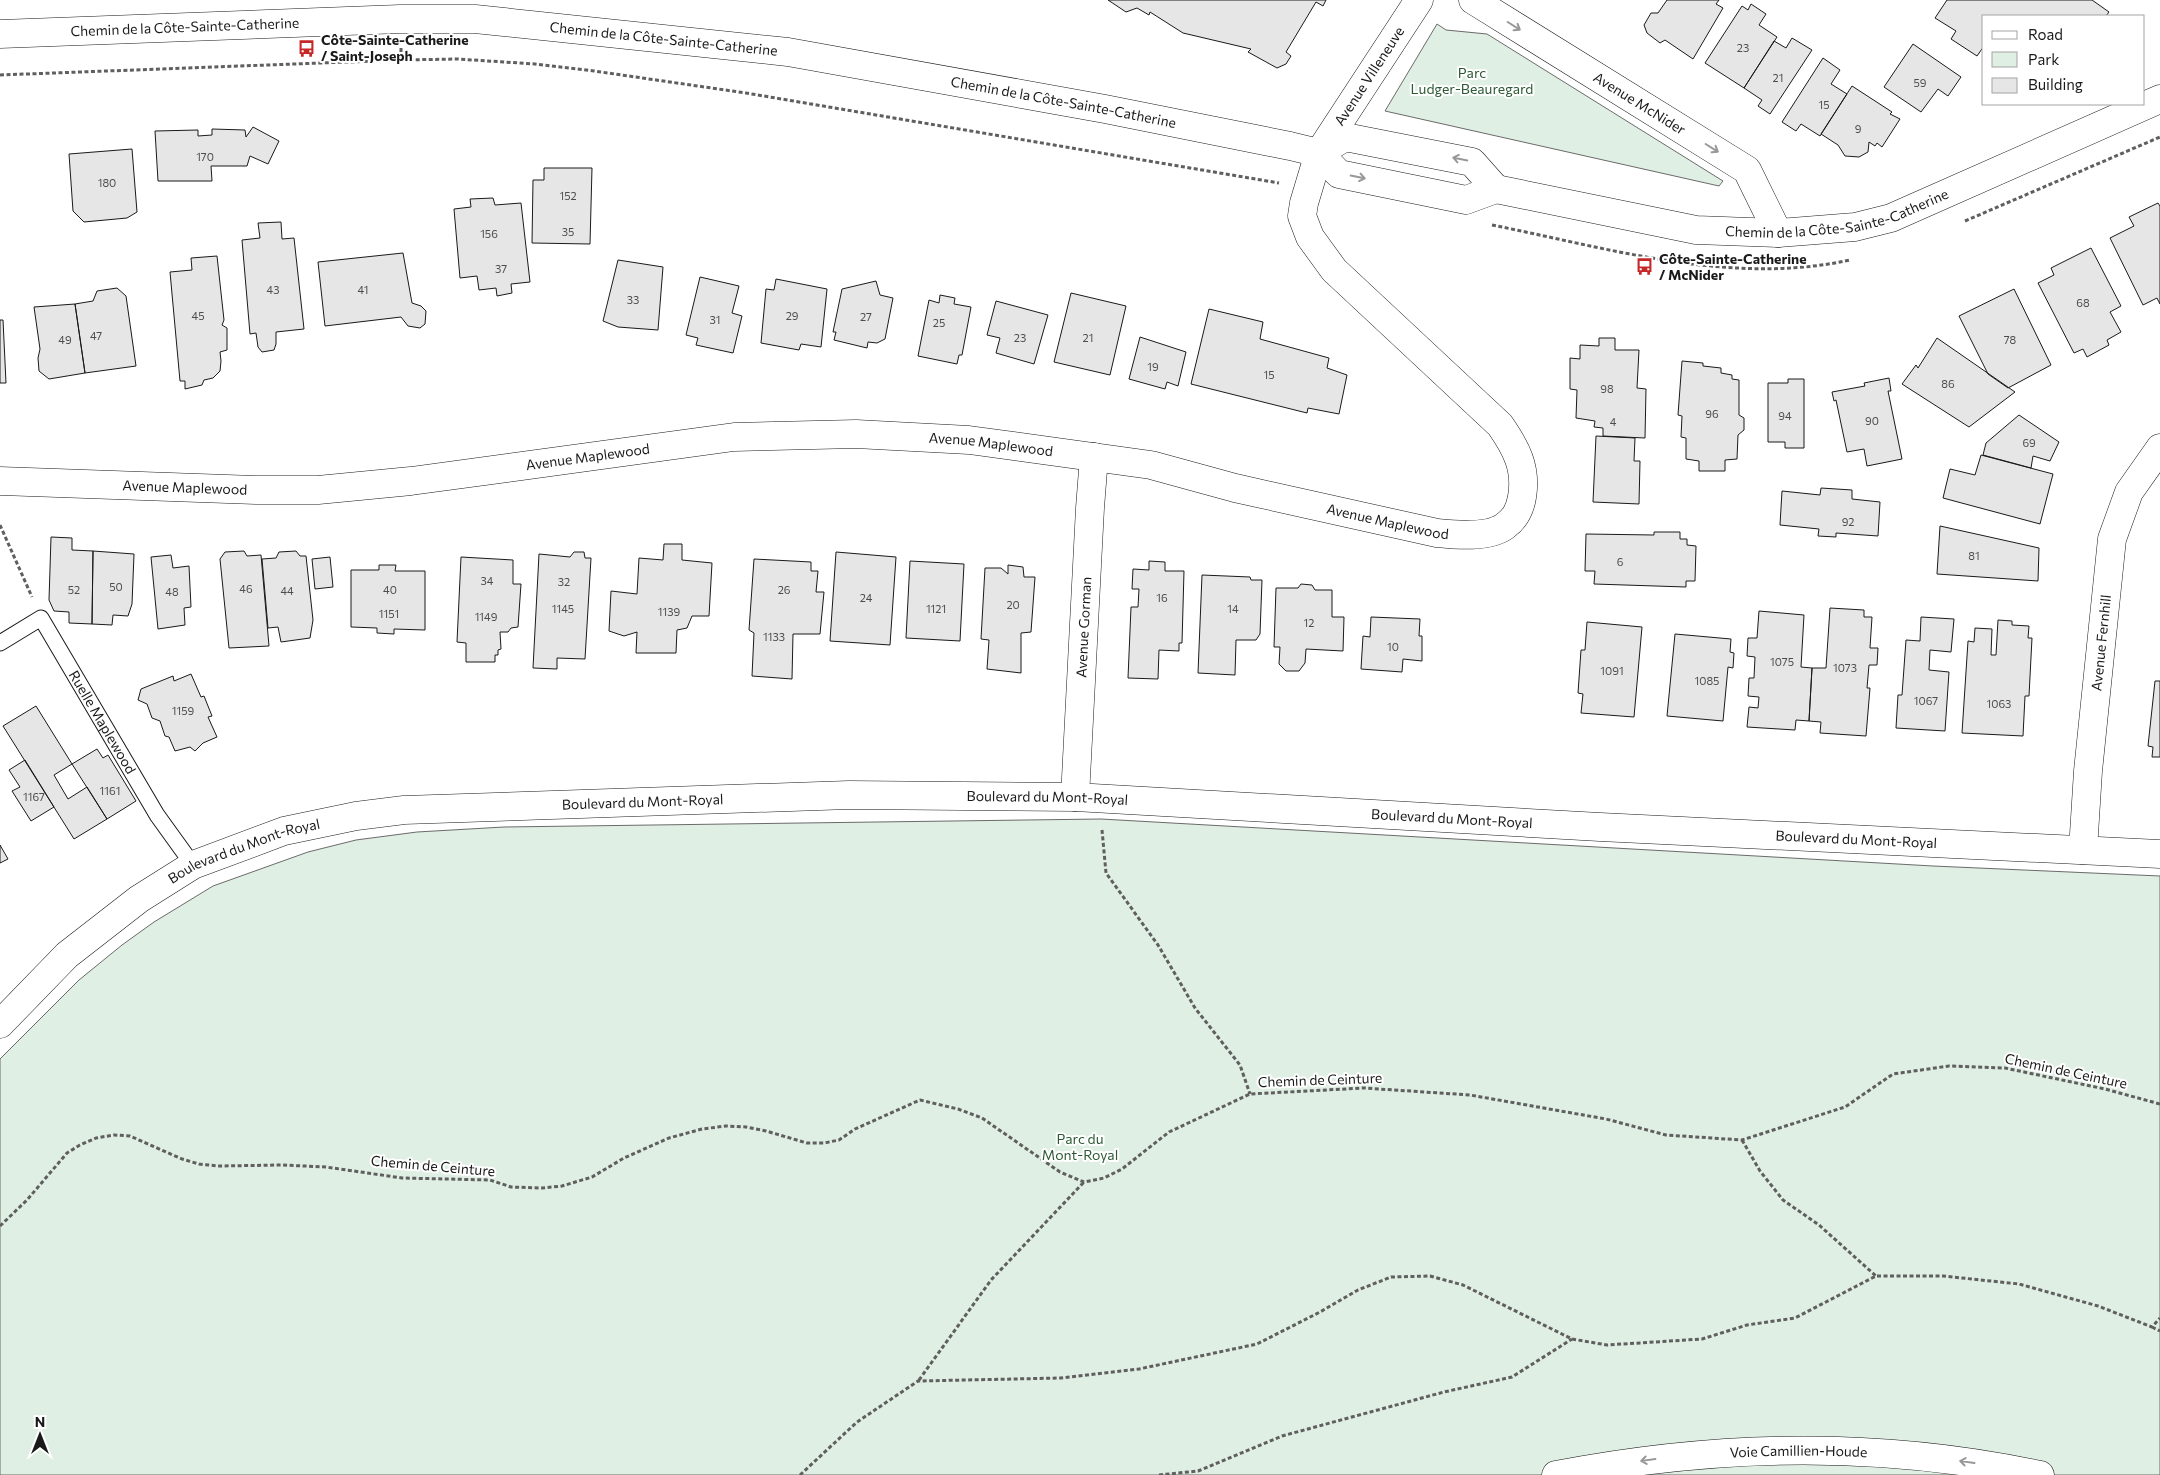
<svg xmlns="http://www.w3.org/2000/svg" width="2160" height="1475" viewBox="0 0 2160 1475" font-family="Commissioner,sans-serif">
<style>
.green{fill:#e0efe3;stroke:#6a6a6a}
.building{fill:#e6e6e6;stroke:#1a1a1a}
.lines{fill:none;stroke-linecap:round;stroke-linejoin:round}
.lane-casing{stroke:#1a1a1a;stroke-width:17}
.street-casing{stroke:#1a1a1a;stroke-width:29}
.secondary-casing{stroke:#1a1a1a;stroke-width:29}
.path{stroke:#5f5f5f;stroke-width:3;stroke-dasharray:4 2.5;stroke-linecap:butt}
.lane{stroke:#fff;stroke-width:15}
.street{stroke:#fff;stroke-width:28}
.secondary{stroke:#fff;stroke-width:28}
.oneway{stroke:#989898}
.labels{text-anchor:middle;stroke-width:4;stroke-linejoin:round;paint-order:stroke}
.number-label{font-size:11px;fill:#4d4d4d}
.street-label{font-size:14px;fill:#1a1a1a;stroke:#fff}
.poi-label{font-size:14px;font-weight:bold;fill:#1a1a1a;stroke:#fff;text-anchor:start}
.park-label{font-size:14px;fill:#2b5a34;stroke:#fff}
</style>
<rect width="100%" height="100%" fill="#fff"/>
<path class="green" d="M 1437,24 L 1446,30 L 1487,34 L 1723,181 L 1719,186 L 1385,111 Z
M 1101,819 L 1933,866 L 2160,876 L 2160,1475 L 0,1475 L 0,1059 L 79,980 L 122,945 L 154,922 L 213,886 L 308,852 L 356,840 L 417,832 L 504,827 Z"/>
<path class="building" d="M 1108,0 L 1326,0 L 1323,6 L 1316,2 L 1286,52 L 1291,56 L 1286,64 L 1277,68 L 1248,52 L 1251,49 L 1183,33 L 1150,12 L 1149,15 L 1137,8 L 1126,12 Z
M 1667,0 L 1719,0 L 1716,4 L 1723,8 L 1693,59 L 1665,40 L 1660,43 L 1647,33 L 1644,25 L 1651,13 L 1658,13 Z
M 1947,0 L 2092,0 L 2109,12 L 2106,16 L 1984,16 L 1984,46 L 1977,56 L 1951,39 L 1956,31 L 1935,18 Z
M 1751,4 L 1766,14 L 1759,25 L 1777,37 L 1744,88 L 1705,63 L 1742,6 L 1748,10 Z
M 1792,38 L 1812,50 L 1770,114 L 1758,106 L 1762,100 L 1744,88 L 1774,41 L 1786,48 Z
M 1913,44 L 1961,77 L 1948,96 L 1938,89 L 1921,112 L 1884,87 Z
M 1823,58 L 1840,70 L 1831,84 L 1847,94 L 1820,136 L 1801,124 L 1796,131 L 1782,122 Z
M 1852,86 L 1892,112 L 1890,114 L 1900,119 L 1882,147 L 1877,143 L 1875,146 L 1869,142 L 1868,152 L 1859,157 L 1845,156 L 1838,145 L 1821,134 Z
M 253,127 L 279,141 L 268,164 L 250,156 L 247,166 L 211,166 L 212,181 L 158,181 L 155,131 L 198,130 L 198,136 L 212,135 L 212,129 L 245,130 L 246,137 Z
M 132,149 L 137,212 L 127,218 L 84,222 L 73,211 L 69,154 Z
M 544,168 L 592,168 L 590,244 L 532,243 L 533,180 L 544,180 Z
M 493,198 L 495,205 L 521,203 L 530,282 L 511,284 L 512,293 L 497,296 L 496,288 L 479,290 L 477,276 L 460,278 L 454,209 L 471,207 L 470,199 Z
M 2158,203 L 2160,206 L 2160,304 L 2157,298 L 2143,305 L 2110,238 L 2134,226 L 2129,217 Z
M 281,222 L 282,239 L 294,238 L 304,329 L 276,332 L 276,344 L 274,350 L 262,352 L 258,347 L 256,333 L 250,334 L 242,240 L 260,238 L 258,223 Z
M 2091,248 L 2121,306 L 2110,312 L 2121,332 L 2107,340 L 2109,345 L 2087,357 L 2083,349 L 2074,353 L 2038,283 L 2054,275 L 2051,268 Z
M 403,253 L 412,303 L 421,306 L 426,311 L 425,324 L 420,328 L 408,326 L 401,317 L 325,326 L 318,262 Z
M 217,256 L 224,320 L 222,325 L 227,328 L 227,350 L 220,352 L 221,361 L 220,371 L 213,378 L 204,380 L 202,385 L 185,389 L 185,381 L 180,381 L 170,272 L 192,270 L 191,258 Z
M 618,260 L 663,267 L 658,330 L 618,327 L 603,321 Z
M 700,277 L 739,286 L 732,313 L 742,316 L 733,353 L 696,345 L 698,338 L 686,335 Z
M 776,279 L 827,289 L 821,347 L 801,344 L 799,350 L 761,343 L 766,289 L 774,290 Z
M 876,281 L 880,295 L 893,298 L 885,339 L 877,343 L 868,342 L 867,348 L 834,340 L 836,332 L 833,332 L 842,289 Z
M 117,288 L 126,296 L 136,366 L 85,373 L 75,304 L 93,301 L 97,291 Z
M 2014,289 L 2051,365 L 2008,388 L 1988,374 L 1959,316 Z
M 1071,293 L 1126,306 L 1110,375 L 1054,362 Z
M 940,295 L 955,298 L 954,304 L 971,307 L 962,355 L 959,355 L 957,364 L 918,356 L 929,300 L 939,303 Z
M 996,301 L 1048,315 L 1034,364 L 996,353 L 1000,338 L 987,335 Z
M 75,304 L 85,373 L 49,379 L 39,371 L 38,358 L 40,349 L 34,307 Z
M 1209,309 L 1263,322 L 1260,339 L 1329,358 L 1327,368 L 1347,375 L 1339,414 L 1308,408 L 1307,413 L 1191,384 Z
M 0,320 L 3,320 L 6,383 L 0,383 Z
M 1140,337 L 1186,352 L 1178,386 L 1167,382 L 1165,389 L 1129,379 Z
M 1599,338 L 1615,338 L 1615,350 L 1639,350 L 1637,388 L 1646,389 L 1645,438 L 1603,436 L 1603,428 L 1594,427 L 1595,421 L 1576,418 L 1577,390 L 1570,389 L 1570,358 L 1580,359 L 1580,345 L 1599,346 Z
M 1937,338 L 2015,392 L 1969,427 L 1902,384 L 1916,365 L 1918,368 Z
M 1682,361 L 1703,363 L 1703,366 L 1721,368 L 1721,373 L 1732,375 L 1732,379 L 1739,380 L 1739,415 L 1744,418 L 1744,430 L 1738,435 L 1737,459 L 1725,460 L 1725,471 L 1699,471 L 1699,461 L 1686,459 L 1686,438 L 1681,437 L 1682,416 L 1678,415 Z
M 1889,378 L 1891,391 L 1888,391 L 1902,459 L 1867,466 L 1864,449 L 1847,452 L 1836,400 L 1834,401 L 1832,392 L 1865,386 L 1864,383 Z
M 1788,379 L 1804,379 L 1804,448 L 1785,448 L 1785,442 L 1768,442 L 1768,383 L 1788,383 Z
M 2019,415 L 2059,442 L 2050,461 L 2033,456 L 2031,468 L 1983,455 L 1986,443 Z
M 1596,436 L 1635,438 L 1634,461 L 1640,461 L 1639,504 L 1593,502 Z
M 1981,455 L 2053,474 L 2040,524 L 1943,498 L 1950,469 L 1975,475 Z
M 1821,488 L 1852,490 L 1852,499 L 1880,502 L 1878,536 L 1836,533 L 1836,537 L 1818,536 L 1819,529 L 1780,525 L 1782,491 L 1820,495 Z
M 1940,526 L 2039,548 L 2038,581 L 1937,574 Z
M 1654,532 L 1680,532 L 1680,539 L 1687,539 L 1687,545 L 1696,546 L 1695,581 L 1686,581 L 1686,587 L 1594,584 L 1595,571 L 1585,571 L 1586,534 L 1654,535 Z
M 51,537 L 72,538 L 72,550 L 93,551 L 92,624 L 69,623 L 69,612 L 54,611 L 49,600 Z
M 664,544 L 682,544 L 682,560 L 712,563 L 709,616 L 692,616 L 687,628 L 677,630 L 676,653 L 636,653 L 637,632 L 624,636 L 609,631 L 611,591 L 637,594 L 639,558 L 663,560 Z
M 93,551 L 134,554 L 132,604 L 128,616 L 113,615 L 112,625 L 92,624 Z
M 244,551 L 247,556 L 261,555 L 269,646 L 229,648 L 220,559 L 225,552 Z
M 296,551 L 300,556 L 306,556 L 313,620 L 310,638 L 281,642 L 278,627 L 268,628 L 262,559 L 276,558 L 279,552 Z
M 574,552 L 584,552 L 585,558 L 591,558 L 585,659 L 557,658 L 557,669 L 533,668 L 539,554 L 570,557 Z
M 836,552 L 896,557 L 890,645 L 830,641 Z
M 171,555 L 173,568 L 189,566 L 191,607 L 184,608 L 185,625 L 158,629 L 151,557 Z
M 330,557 L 333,587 L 315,589 L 312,559 Z
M 461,557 L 513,560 L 513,584 L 521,584 L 518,627 L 511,628 L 508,632 L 500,632 L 501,649 L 498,650 L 498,655 L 495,655 L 495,662 L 466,662 L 466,643 L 457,642 Z
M 754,559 L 811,562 L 811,571 L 818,571 L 816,592 L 824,592 L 820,634 L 793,634 L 792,679 L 752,676 L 754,633 L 749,630 Z
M 910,561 L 964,564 L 960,641 L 906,638 Z
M 1149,561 L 1165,562 L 1165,571 L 1184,571 L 1182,643 L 1179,643 L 1179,651 L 1159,650 L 1158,679 L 1128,678 L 1131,607 L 1138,607 L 1139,589 L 1132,589 L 1133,569 L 1149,570 Z
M 379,565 L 396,565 L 395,571 L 425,571 L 425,630 L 394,629 L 394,634 L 377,633 L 377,628 L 351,627 L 351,570 L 379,570 Z
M 1008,565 L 1023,567 L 1024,577 L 1035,577 L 1031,632 L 1021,633 L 1021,673 L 987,669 L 989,640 L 981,639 L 985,568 L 1001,568 L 1008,574 Z
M 1202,575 L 1250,577 L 1251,580 L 1262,580 L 1260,634 L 1256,640 L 1236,640 L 1235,675 L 1198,673 Z
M 1301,584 L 1312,585 L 1315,590 L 1332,590 L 1332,617 L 1344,617 L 1343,651 L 1306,649 L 1305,663 L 1299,671 L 1286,671 L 1279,664 L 1280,647 L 1274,647 L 1276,588 L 1298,588 Z
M 1830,608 L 1864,610 L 1864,617 L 1872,617 L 1870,648 L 1878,648 L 1877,665 L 1869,665 L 1867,688 L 1870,688 L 1866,736 L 1820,733 L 1821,722 L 1809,721 L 1812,668 L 1826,668 Z
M 1759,611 L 1804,615 L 1801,667 L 1812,668 L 1809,721 L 1796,720 L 1795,730 L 1747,727 L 1749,707 L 1758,708 L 1759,697 L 1748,696 L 1749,678 L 1754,678 L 1755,657 L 1747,656 L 1748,638 L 1757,638 Z
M 1371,617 L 1420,619 L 1419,636 L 1422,636 L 1422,661 L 1403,659 L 1402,672 L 1361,669 L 1363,636 L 1370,637 Z
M 1921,617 L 1954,619 L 1951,652 L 1930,650 L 1929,670 L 1949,672 L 1945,731 L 1896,728 L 1898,695 L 1902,695 L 1906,640 L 1920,641 Z
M 1998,620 L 2012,621 L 2012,625 L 2029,626 L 2028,638 L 2032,638 L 2029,696 L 2025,696 L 2023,736 L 1962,733 L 1968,641 L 1974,642 L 1975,628 L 1992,629 L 1991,655 L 1996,655 Z
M 1587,622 L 1642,627 L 1634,717 L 1581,713 L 1583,694 L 1578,693 L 1581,650 L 1585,650 Z
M 1675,634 L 1731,639 L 1730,652 L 1734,653 L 1733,668 L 1728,667 L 1723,721 L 1667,716 Z
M 191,674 L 201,697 L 204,696 L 212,716 L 208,717 L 217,737 L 203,743 L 195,751 L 190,747 L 175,751 L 169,737 L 165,736 L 160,721 L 152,718 L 147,704 L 138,700 L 141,689 L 173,676 L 174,681 Z
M 2155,681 L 2160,681 L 2160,757 L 2152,757 L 2153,747 L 2148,746 Z
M 36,706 L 72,764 L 54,775 L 68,799 L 87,787 L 107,819 L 74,839 L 3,726 Z
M 97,749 L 103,758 L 108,755 L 136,801 L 107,819 L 72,764 Z
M 25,760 L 54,807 L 31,821 L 12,791 L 20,787 L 9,770 Z
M 0,845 L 8,859 L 0,863 Z"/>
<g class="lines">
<defs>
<g id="lane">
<path id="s1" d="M 0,643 L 41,618 L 157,815 L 193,865"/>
</g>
<g id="street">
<path id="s2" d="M 1473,0 L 1747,170 L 1778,233"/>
<path id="s3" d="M 0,481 L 256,490 L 318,490 L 411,481 L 734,437 L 856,434 L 969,440 L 1151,465 L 1235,488 L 1437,533 C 1456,535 1489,538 1505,526 C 1516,518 1520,509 1522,497 C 1527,468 1516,448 1500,425 L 1334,270 L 1310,237 L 1302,216 L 1304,203 L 1319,153 L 1419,0"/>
<path id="s4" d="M 1075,797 L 1090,508 L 1094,457"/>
<path id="s5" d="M 2083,850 L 2088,771 L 2112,539 L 2129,492 L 2160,448"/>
<path id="s6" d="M 0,1024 L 67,955 L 139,899 L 193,865 L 284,831 L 356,816 L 404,810 L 849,795 L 1075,797 L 1600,827 L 2160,854"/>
</g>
<g id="secondary">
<path id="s7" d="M 0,34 L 400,19 L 475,19 L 788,52 L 1105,109 L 1290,146 L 1319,153 L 1339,174 L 1466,200 L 1496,189 L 1696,230 L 1778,233 L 1855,227 L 1891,218 L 2160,99"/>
<path d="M 1319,153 L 1345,137 L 1472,162 L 1496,189"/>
<path id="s8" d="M 1556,1475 C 1716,1444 1881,1441 2040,1475"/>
</g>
</defs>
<use href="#lane" class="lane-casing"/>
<use href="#street" class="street-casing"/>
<use href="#secondary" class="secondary-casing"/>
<path class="path" d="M 401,48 L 401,60
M 0,75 L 401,60 L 457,59 L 535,64 L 594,71 L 746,93 L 1279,183
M 1965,221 L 2160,137
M 1492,225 C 1608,248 1731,286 1850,260
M 0,525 L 32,597
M 1102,830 L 1106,873 L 1158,945 L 1195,1008 L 1240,1065 L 1250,1094
M 1742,1140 L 1760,1171 L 1783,1200 L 1819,1225 L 1876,1276
M 0,1226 L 27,1200 L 67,1153 L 80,1145 L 96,1138 L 114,1135 L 130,1136 L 182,1159 L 199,1164 L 218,1166 L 282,1165 L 326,1167 L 402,1178 L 490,1180 L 511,1187 L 542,1188 L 562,1186 L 592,1177 L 624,1158 L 669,1138 L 702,1129 L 726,1126 L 746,1127 L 766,1131 L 807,1143 L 824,1143 L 839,1140 L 855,1129 L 920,1100 L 958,1109 L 982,1118 L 1060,1172 L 1084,1182 L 1104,1178 L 1122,1169 L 1169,1132 L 1250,1094 L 1364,1088 L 1470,1095 L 1606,1119 L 1666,1135 L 1742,1140 L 1845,1107 L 1893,1074 L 1949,1066 L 2005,1068 L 2105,1089 L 2160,1104
M 2152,1327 L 2160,1331
M 919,1380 L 991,1280 L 1084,1182
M 800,1475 L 857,1422 L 918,1381 L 1061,1378 L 1139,1369 L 1257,1344 L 1320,1312 L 1358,1290 L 1391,1277 L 1430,1276 L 1463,1285 L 1572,1339 L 1607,1345 L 1702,1339 L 1747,1325 L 1795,1318 L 1876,1276 L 1943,1276 L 2019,1284 L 2098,1306 L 2152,1327 L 2160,1318
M 1159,1475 L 1198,1471 L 1282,1436 L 1444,1392 L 1512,1377 L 1572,1339"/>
<use href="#lane" class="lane"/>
<use href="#street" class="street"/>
<use href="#secondary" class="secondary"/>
</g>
<defs><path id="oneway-shaft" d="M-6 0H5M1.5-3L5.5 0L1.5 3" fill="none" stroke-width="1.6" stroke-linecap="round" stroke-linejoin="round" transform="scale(1.25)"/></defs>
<g class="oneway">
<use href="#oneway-shaft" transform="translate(1514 26) rotate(32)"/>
<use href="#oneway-shaft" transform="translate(1712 148) rotate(32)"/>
<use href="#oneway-shaft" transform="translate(1460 159) rotate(-169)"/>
<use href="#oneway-shaft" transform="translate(1358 177) rotate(11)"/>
<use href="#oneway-shaft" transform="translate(1648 1460) rotate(172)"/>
<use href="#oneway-shaft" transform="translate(1967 1462) rotate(-172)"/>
</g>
<defs>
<symbol id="bus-bare" viewBox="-9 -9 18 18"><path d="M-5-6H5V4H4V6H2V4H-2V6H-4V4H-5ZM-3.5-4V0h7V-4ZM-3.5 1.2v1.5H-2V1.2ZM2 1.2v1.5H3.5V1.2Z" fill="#c62828" stroke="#fff" stroke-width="2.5" paint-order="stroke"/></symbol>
</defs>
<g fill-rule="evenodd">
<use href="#bus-bare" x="294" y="36" width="25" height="25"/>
<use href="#bus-bare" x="1632" y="254" width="25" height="25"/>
</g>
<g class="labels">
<g class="number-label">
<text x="1743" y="52">23</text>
<text x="1778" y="82">21</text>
<text x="1920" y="87">59</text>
<text x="1824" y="109">15</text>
<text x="1858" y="133">9</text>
<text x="205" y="161">170</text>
<text x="107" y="187">180</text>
<text x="568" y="200">152</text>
<text x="568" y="236">35</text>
<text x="489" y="238">156</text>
<text x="501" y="273">37</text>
<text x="273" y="294">43</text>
<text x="363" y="294">41</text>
<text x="633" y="304">33</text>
<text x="2083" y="307">68</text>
<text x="198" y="320">45</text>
<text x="792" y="320">29</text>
<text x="866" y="321">27</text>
<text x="715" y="324">31</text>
<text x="939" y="327">25</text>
<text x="96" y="340">47</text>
<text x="1020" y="342">23</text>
<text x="1088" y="342">21</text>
<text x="65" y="344">49</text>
<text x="2010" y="344">78</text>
<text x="1153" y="371">19</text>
<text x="1269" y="379">15</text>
<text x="1948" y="388">86</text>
<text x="1607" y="393">98</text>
<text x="1712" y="418">96</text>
<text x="1785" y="420">94</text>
<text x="1872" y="425">90</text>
<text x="1613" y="426">4</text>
<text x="2029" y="447">69</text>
<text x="1848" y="526">92</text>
<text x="1974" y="560">81</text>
<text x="1620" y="566">6</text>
<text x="487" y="585">34</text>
<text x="564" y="586">32</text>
<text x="116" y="591">50</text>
<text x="246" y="593">46</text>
<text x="74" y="594">52</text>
<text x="390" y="594">40</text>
<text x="784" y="594">26</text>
<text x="287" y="595">44</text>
<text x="172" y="596">48</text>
<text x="866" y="602">24</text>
<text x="1162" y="602">16</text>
<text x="1013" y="609">20</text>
<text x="563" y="613">1145</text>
<text x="936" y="613">1121</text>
<text x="1233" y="613">14</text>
<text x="669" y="616">1139</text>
<text x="389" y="618">1151</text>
<text x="486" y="621">1149</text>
<text x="1309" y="627">12</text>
<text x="774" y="641">1133</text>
<text x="1393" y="651">10</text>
<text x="1782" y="666">1075</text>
<text x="1845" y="672">1073</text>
<text x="1612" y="675">1091</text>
<text x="1707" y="685">1085</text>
<text x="1926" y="705">1067</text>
<text x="1999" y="708">1063</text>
<text x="183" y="715">1159</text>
<text x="110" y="795">1161</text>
<text x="34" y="801">1167</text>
</g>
<g class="street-label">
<text dy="5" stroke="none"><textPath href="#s7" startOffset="185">Chemin de la Côte-Sainte-Catherine</textPath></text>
<text dy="5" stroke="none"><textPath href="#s7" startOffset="665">Chemin de la Côte-Sainte-Catherine</textPath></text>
<text dy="5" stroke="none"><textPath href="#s3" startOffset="2080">Avenue Villeneuve</textPath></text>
<text dy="5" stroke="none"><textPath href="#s7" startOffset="1070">Chemin de la Côte-Sainte-Catherine</textPath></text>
<text dy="5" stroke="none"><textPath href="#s2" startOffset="196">Avenue McNider</textPath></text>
<text dy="5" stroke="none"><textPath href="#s7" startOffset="1869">Chemin de la Côte-Sainte-Catherine</textPath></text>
<text dy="5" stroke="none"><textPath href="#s3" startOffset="995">Avenue Maplewood</textPath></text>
<text dy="5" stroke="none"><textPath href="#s3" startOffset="590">Avenue Maplewood</textPath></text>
<text dy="5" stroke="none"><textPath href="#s3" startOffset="185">Avenue Maplewood</textPath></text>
<text dy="5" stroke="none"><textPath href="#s3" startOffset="1400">Avenue Maplewood</textPath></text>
<text dy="5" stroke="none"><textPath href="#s4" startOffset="170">Avenue Gorman</textPath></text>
<text dy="5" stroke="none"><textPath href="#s5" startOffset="208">Avenue Fernhill</textPath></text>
<text dy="5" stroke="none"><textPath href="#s1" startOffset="169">Ruelle Maplewood</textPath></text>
<text dy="5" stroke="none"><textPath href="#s6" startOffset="1114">Boulevard du Mont-Royal</textPath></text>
<text dy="5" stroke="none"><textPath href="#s6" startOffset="709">Boulevard du Mont-Royal</textPath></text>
<text dy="5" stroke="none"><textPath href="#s6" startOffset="1519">Boulevard du Mont-Royal</textPath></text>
<text dy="5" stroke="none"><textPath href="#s6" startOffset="1924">Boulevard du Mont-Royal</textPath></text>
<text dy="5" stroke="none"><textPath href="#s6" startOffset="304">Boulevard du Mont-Royal</textPath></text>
<text transform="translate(2066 1071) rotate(12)" y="5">Chemin de Ceinture</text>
<text transform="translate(1320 1080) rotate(-2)" y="5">Chemin de Ceinture</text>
<text transform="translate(433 1166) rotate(5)" y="5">Chemin de Ceinture</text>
<text dy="5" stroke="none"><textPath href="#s8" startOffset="244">Voie Camillien-Houde</textPath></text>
</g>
<g class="poi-label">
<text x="321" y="45">Côte-Sainte-Catherine<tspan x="321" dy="16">/ Saint-Joseph</tspan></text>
<text x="1659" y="264">Côte-Sainte-Catherine<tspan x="1659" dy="16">/ McNider</tspan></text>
</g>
<g class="park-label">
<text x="1472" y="78">Parc<tspan x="1472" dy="16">Ludger-Beauregard</tspan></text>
<text x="1080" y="1144">Parc du<tspan x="1080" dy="16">Mont-Royal</tspan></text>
</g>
</g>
<rect x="1982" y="15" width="162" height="90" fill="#ffffff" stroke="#a3a3a3"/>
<rect x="1992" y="31" width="25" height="8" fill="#ffffff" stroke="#a3a3a3"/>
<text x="2028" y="40" font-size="15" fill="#1a1a1a">Road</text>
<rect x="1992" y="52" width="25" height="15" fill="#e0efe3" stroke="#a3a3a3"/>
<text x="2028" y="65" font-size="15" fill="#1a1a1a">Park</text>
<rect x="1992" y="78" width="25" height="15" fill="#e6e6e6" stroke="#a3a3a3"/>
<text x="2028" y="90" font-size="15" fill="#1a1a1a">Building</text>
<g transform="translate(40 1435)" stroke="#ffffff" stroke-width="4" paint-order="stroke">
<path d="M0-4L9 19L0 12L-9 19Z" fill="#1a1a1a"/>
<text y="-8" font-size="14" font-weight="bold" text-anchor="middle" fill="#1a1a1a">N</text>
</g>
</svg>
